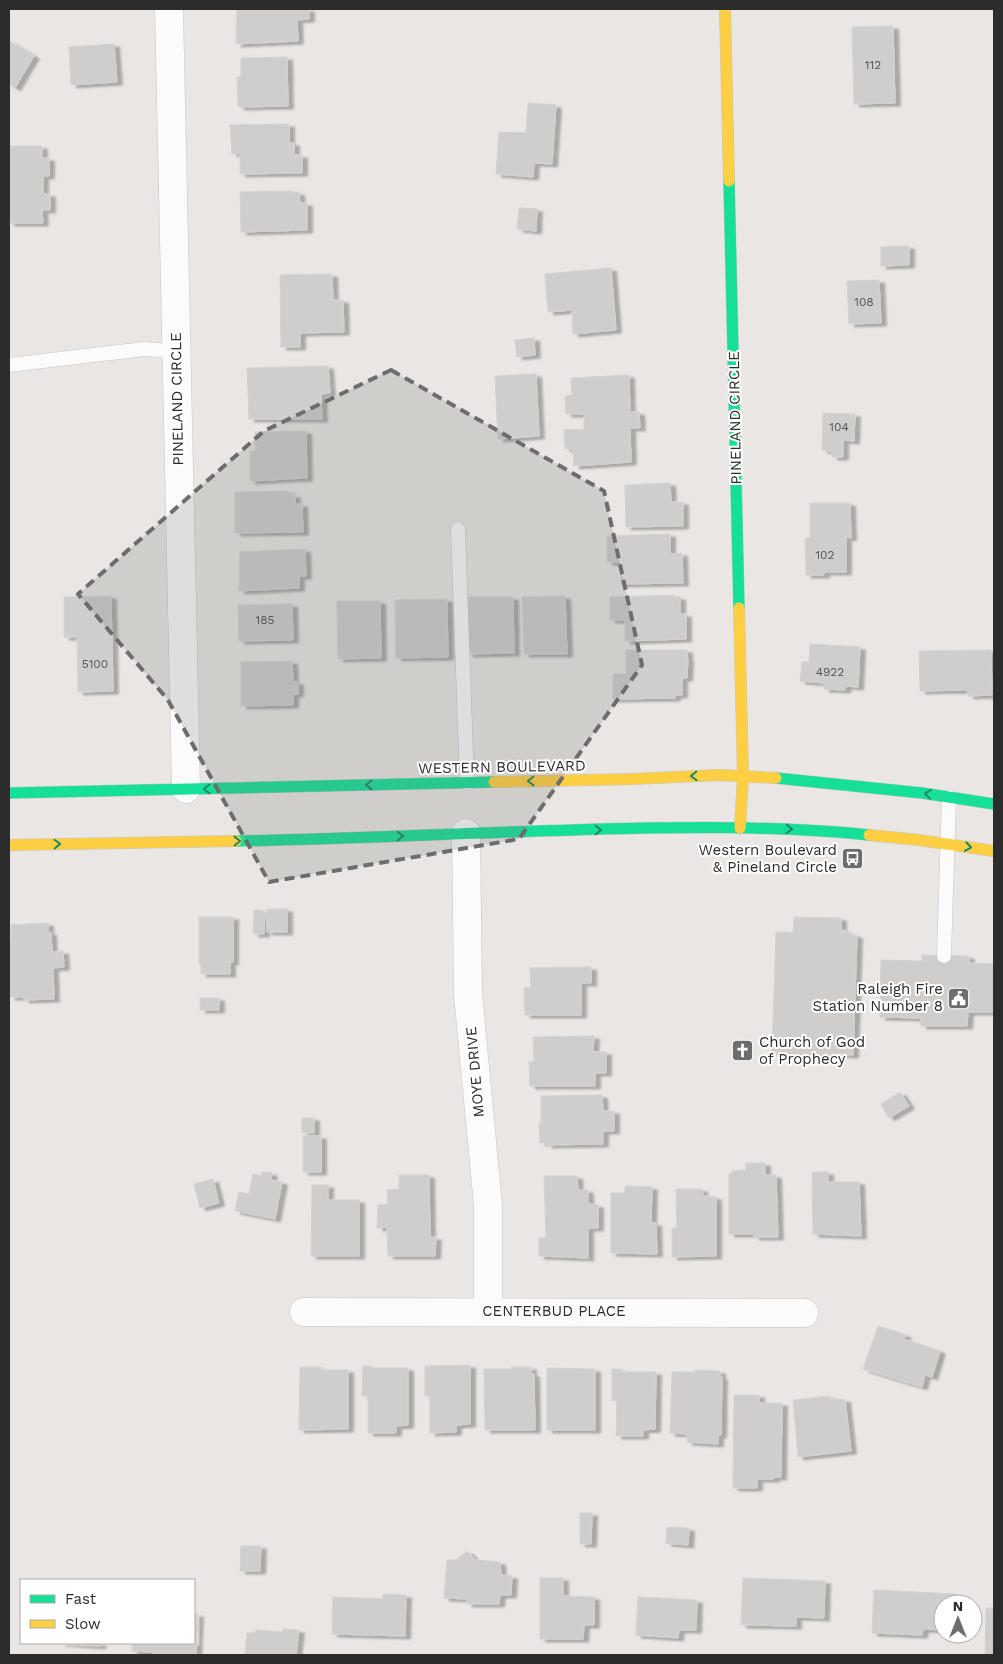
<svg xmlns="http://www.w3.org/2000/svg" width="1003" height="1664" viewBox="0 0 1003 1664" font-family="'Work Sans',sans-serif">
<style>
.building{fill:#d0cecc;stroke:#d4d1cf;filter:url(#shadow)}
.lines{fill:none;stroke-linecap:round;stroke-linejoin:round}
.lane-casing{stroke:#c6c5c6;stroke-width:15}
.street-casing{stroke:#c6c5c6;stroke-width:29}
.fast-casing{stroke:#c6c5c6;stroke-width:12}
.slow-casing{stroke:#c6c5c6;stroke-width:12}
.lane{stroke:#fcfbfb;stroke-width:14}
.street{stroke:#fcfbfb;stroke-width:28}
.fast{stroke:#16e098;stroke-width:11}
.slow{stroke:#ffcf43;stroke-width:11}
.oneway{stroke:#218662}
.marked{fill:#6e6d6c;fill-opacity:0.2;stroke:#6e6d6c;stroke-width:4;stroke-dasharray:10 6;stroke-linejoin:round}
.labels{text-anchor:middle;stroke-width:4;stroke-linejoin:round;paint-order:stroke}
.number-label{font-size:12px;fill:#565555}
.street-label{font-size:15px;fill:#2c2c2c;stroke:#fff}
.poi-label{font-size:15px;fill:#2c2c2c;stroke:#fff;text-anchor:end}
</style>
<defs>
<filter id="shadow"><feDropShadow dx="5.5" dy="3" stdDeviation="1" flood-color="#0004"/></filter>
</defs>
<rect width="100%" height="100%" fill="#e9e6e3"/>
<path class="building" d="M 237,9 L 309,9 L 309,19 L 297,20 L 298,41 L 236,44 Z
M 893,26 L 895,103 L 854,104 L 852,27 Z
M 9,41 L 34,56 L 15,88 L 9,84 Z
M 114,44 L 117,82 L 71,85 L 69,47 Z
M 287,57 L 288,106 L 241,107 L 238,106 L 237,77 L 241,77 L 241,58 Z
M 528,103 L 556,105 L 552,164 L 534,163 L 533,177 L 496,174 L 499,132 L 526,133 Z
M 289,124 L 289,143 L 294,143 L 294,155 L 302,155 L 302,173 L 240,174 L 240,153 L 232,154 L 230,125 Z
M 9,146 L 42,146 L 42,158 L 49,158 L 49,176 L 43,176 L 43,194 L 50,194 L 50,210 L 42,210 L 43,223 L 9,223 Z
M 293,191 L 293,193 L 299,192 L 300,203 L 307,203 L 307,230 L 241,232 L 240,192 Z
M 519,208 L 537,209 L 536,231 L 517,229 Z
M 909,246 L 909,265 L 881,266 L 881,247 Z
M 611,268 L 616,330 L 573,334 L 572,310 L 548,312 L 545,274 Z
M 332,274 L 333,300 L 343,300 L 344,332 L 300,333 L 300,347 L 281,347 L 280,275 Z
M 879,280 L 881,323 L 849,324 L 847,281 Z
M 534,338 L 535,355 L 517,357 L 515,340 Z
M 328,366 L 330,393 L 321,394 L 322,419 L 249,419 L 247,368 Z
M 536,374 L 539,436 L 498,439 L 495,376 Z
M 629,375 L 630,412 L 639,412 L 640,428 L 630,428 L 631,462 L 574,466 L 573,449 L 565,449 L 564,430 L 584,429 L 584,414 L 566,414 L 565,396 L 572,395 L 571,378 Z
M 823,413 L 855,414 L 854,441 L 843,440 L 843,457 L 832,457 L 832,451 L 822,450 Z
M 306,431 L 307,478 L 250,481 L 250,451 L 255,451 L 255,432 Z
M 670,483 L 671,502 L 683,502 L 683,526 L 626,527 L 625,485 Z
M 289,491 L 289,495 L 295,495 L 295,504 L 302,504 L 303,532 L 235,533 L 235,492 Z
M 810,503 L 850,503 L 851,538 L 846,537 L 846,572 L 824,572 L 824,575 L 806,575 L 805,538 L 810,538 Z
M 670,534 L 670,554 L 682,553 L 683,583 L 621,584 L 621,562 L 607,562 L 607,536 Z
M 305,549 L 306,576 L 299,576 L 299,588 L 239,591 L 240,552 Z
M 674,595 L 674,597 L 680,597 L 680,614 L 686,614 L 686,639 L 625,641 L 625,620 L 610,620 L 610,597 Z
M 111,596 L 113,691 L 78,692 L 77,637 L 64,637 L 64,597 Z
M 565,596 L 567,654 L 524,654 L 522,597 Z
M 467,597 L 513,597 L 514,653 L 468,654 Z
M 447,599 L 448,657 L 396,658 L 395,600 Z
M 337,601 L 380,601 L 381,658 L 338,659 Z
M 292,604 L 293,640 L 239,641 L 238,605 Z
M 810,644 L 860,647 L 858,687 L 846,686 L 845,690 L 824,689 L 824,683 L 800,681 L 802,662 L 809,662 Z
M 626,650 L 687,650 L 687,658 L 688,658 L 687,678 L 682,678 L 682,695 L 675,695 L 675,698 L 613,699 L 613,674 L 626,674 Z
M 991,650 L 992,695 L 968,696 L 968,690 L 920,691 L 919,651 Z
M 292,661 L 293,682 L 298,682 L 298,694 L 293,694 L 293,705 L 241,706 L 241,662 Z
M 267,909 L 287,909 L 287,932 L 267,932 Z
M 254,910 L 265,911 L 264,934 L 253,934 Z
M 199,917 L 233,917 L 233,962 L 230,962 L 230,974 L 201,974 L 201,964 L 199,964 Z
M 794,917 L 841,918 L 841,929 L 857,936 L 853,1055 L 772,1052 L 776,932 L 793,933 Z
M 48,923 L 48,933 L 51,932 L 52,952 L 63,951 L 64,967 L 53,968 L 54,999 L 24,1000 L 24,997 L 10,997 L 9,940 L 11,940 L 11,925 Z
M 922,955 L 969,956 L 969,963 L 994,964 L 994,1012 L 968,1012 L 967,1026 L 921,1026 L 921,1018 L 880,1017 L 881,960 L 922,961 Z
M 591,967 L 591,983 L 581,983 L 581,1015 L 525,1015 L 524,988 L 531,987 L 530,968 Z
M 200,998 L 219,998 L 219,1010 L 200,1010 Z
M 594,1036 L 593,1052 L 606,1052 L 606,1073 L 595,1073 L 595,1086 L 530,1086 L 529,1062 L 534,1062 L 533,1037 Z
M 900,1092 L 909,1106 L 889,1118 L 881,1104 Z
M 602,1095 L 603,1111 L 614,1111 L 614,1131 L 603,1131 L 603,1144 L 547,1145 L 547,1142 L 540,1143 L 539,1123 L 541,1123 L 541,1096 Z
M 302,1118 L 314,1118 L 314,1133 L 302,1133 Z
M 303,1136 L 321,1136 L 321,1172 L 303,1172 Z
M 746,1163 L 765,1163 L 765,1175 L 776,1175 L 778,1237 L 754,1237 L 754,1234 L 729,1234 L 729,1174 L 732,1174 L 732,1171 L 746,1170 Z
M 262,1172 L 272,1173 L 271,1180 L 282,1182 L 275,1219 L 235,1211 L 239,1192 L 249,1194 L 253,1174 L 262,1176 Z
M 812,1172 L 828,1172 L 828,1182 L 859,1182 L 861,1236 L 813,1234 Z
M 399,1175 L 429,1175 L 430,1237 L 436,1237 L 435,1256 L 388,1256 L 387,1227 L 377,1228 L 378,1205 L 388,1204 L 387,1190 L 399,1189 Z
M 544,1176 L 577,1176 L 578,1190 L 588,1190 L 588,1204 L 598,1205 L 598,1228 L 588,1228 L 588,1258 L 539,1256 L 539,1238 L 546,1238 Z
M 213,1179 L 219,1203 L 200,1208 L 194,1184 Z
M 312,1185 L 328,1185 L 328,1200 L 359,1200 L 359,1256 L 311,1256 Z
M 625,1186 L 652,1187 L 651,1223 L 656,1223 L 657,1254 L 611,1253 L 611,1193 L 625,1193 Z
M 676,1189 L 702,1189 L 703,1196 L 716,1197 L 716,1256 L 672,1257 L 672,1228 L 677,1228 Z
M 878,1326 L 906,1335 L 904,1339 L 940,1351 L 932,1377 L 925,1375 L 922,1387 L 863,1369 Z
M 470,1365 L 470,1424 L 456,1425 L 456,1432 L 430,1433 L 430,1396 L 425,1396 L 425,1366 Z
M 363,1366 L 371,1366 L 371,1368 L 408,1368 L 408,1425 L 396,1426 L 396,1433 L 368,1433 L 368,1396 L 362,1396 Z
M 300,1367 L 321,1367 L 321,1370 L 348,1370 L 348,1429 L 299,1430 Z
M 512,1367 L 531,1367 L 531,1374 L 534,1374 L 535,1430 L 485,1430 L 484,1369 L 511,1369 Z
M 547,1368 L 595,1369 L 595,1430 L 547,1430 Z
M 612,1369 L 621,1369 L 621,1372 L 656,1372 L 655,1429 L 643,1430 L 643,1436 L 616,1436 L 617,1400 L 612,1401 Z
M 695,1370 L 720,1371 L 720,1377 L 722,1377 L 721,1435 L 718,1435 L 718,1444 L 687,1442 L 687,1434 L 670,1433 L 672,1372 L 695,1372 Z
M 734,1395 L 759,1395 L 759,1403 L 782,1403 L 781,1477 L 773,1477 L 774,1479 L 757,1479 L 757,1488 L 733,1488 Z
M 830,1396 L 830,1400 L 845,1399 L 851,1451 L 798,1457 L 793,1400 Z
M 580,1513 L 592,1513 L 591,1544 L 580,1544 Z
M 667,1527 L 689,1528 L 688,1545 L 666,1543 Z
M 241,1546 L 261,1546 L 260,1571 L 240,1571 Z
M 467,1551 L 476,1560 L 500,1562 L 501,1575 L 512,1576 L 511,1595 L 500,1595 L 499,1604 L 467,1604 L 467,1599 L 444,1598 L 447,1560 L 456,1560 Z
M 540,1578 L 563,1578 L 563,1596 L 594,1597 L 594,1625 L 584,1625 L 583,1639 L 540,1639 Z
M 743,1578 L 825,1581 L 824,1618 L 796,1617 L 796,1626 L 741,1625 Z
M 874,1590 L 956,1594 L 956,1604 L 943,1604 L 943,1630 L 923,1629 L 922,1635 L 872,1633 Z
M 383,1594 L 406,1595 L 405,1636 L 332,1634 L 333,1597 L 383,1599 Z
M 638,1597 L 697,1600 L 696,1630 L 679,1630 L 678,1638 L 636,1635 Z
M 986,1608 L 994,1608 L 994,1655 L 985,1655 Z
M 194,1614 L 198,1614 L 196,1655 L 153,1655 L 153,1652 L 132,1651 L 132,1643 L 194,1643 Z
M 283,1629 L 299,1630 L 296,1655 L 245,1655 L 247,1633 L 255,1633 L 256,1630 L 283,1632 Z
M 60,1643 L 101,1643 L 100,1646 Z"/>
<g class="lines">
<defs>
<path id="lane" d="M 9,365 L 144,349 L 176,351
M 458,529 L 467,783
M 944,956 L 949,797"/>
<path id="street" d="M 169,9 L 186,789
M 466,833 L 468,994 L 488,1205 L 488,1311
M 304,1312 L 804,1313"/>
<path id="fast" d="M 729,181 L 739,608
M 776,778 L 922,793 L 994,804
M 9,793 L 494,782
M 236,841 C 348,839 461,833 573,830 C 671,827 771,825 869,835"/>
<path id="slow" d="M 725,9 L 729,181
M 739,608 L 743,776 L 740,828
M 494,782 L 632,779 L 719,775 L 776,778
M 869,835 L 919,840 L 994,851
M 9,845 L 236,841"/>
</defs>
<use href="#lane" class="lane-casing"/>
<use href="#street" class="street-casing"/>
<use href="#fast" class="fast-casing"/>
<use href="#slow" class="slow-casing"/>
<use href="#lane" class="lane"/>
<use href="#street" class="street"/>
<use href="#fast" class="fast"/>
<use href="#slow" class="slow"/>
</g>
<defs><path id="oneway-chevron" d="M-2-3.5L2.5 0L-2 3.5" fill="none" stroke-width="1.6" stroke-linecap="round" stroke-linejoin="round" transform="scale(1.25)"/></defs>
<g class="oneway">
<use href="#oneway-chevron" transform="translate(694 776) rotate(178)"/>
<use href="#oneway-chevron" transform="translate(531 781) rotate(179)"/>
<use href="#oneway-chevron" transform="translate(369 785) rotate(179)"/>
<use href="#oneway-chevron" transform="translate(207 789) rotate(179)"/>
<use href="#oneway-chevron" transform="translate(928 794) rotate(-173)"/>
<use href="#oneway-chevron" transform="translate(789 829) rotate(2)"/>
<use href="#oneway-chevron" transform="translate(598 830) rotate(-1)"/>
<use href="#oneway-chevron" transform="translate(400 836) rotate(-3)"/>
<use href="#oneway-chevron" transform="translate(237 841) rotate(-1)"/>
<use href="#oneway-chevron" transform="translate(57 844) rotate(-2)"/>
<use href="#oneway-chevron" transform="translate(968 847) rotate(10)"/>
</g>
<path class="marked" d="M 391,370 L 604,491 L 642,665 L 519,839 L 269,882 L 168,700 L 78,594 L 264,431 Z"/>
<defs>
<symbol id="bus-square" viewBox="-11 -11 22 22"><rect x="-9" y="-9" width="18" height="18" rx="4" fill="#6e6d6c" stroke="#fff"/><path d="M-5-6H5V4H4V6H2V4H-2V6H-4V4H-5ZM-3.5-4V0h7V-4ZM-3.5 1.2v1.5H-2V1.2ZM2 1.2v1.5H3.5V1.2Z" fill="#fff"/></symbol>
<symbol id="civic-square" viewBox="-11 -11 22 22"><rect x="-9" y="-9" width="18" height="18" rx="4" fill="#6e6d6c" stroke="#fff"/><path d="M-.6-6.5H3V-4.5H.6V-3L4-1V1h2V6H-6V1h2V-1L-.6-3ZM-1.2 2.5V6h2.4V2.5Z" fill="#fff"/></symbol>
<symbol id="church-square" viewBox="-11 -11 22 22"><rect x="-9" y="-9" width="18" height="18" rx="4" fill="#6e6d6c" stroke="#fff"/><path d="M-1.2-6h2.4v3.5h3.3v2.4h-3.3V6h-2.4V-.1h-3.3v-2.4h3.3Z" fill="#fff"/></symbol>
</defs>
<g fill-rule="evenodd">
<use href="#bus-square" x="840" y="846" width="25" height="25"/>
<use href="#civic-square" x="946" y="986" width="25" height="25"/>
<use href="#church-square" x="730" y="1038" width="25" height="25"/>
</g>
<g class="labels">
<g class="number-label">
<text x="873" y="69">112</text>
<text x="864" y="306">108</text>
<text x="839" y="431">104</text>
<text x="825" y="559">102</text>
<text x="265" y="624">185</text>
<text x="95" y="668">5100</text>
<text x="830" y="676">4922</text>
</g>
<g class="street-label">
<text transform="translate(177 399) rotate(-91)" y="5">PINELAND CIRCLE</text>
<text transform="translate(735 418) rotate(-91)" y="5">PINELAND CIRCLE</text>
<text transform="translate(502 767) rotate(-1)" y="5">WESTERN BOULEVARD</text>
<text transform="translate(475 1072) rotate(-95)" y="5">MOYE DRIVE</text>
<text x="554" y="1316">CENTERBUD PLACE</text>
</g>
<g class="poi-label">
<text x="837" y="855">Western Boulevard<tspan x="837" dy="17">&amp; Pineland Circle</tspan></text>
<text x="943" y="994">Raleigh Fire<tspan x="943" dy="17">Station Number 8</tspan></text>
<text x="759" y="1047" text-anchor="start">Church of God<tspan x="759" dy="17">of Prophecy</tspan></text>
</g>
</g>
<rect width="1003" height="1664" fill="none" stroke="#2c2c2c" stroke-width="20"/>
<rect x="20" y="1579" width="175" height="65" fill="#ffffff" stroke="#ababab"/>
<rect x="30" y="1595" width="25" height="8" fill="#16e098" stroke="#ababab"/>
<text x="65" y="1604" font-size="15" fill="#2c2c2c">Fast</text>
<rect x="30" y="1620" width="25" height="8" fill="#ffcf43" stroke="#ababab"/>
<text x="65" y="1629" font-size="15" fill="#2c2c2c">Slow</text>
<g transform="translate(958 1619)"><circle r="24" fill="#ffffff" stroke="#ababab"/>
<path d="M0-4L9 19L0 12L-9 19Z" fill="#6e6d6c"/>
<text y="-8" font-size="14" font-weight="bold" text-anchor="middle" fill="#2c2c2c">N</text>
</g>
</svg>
